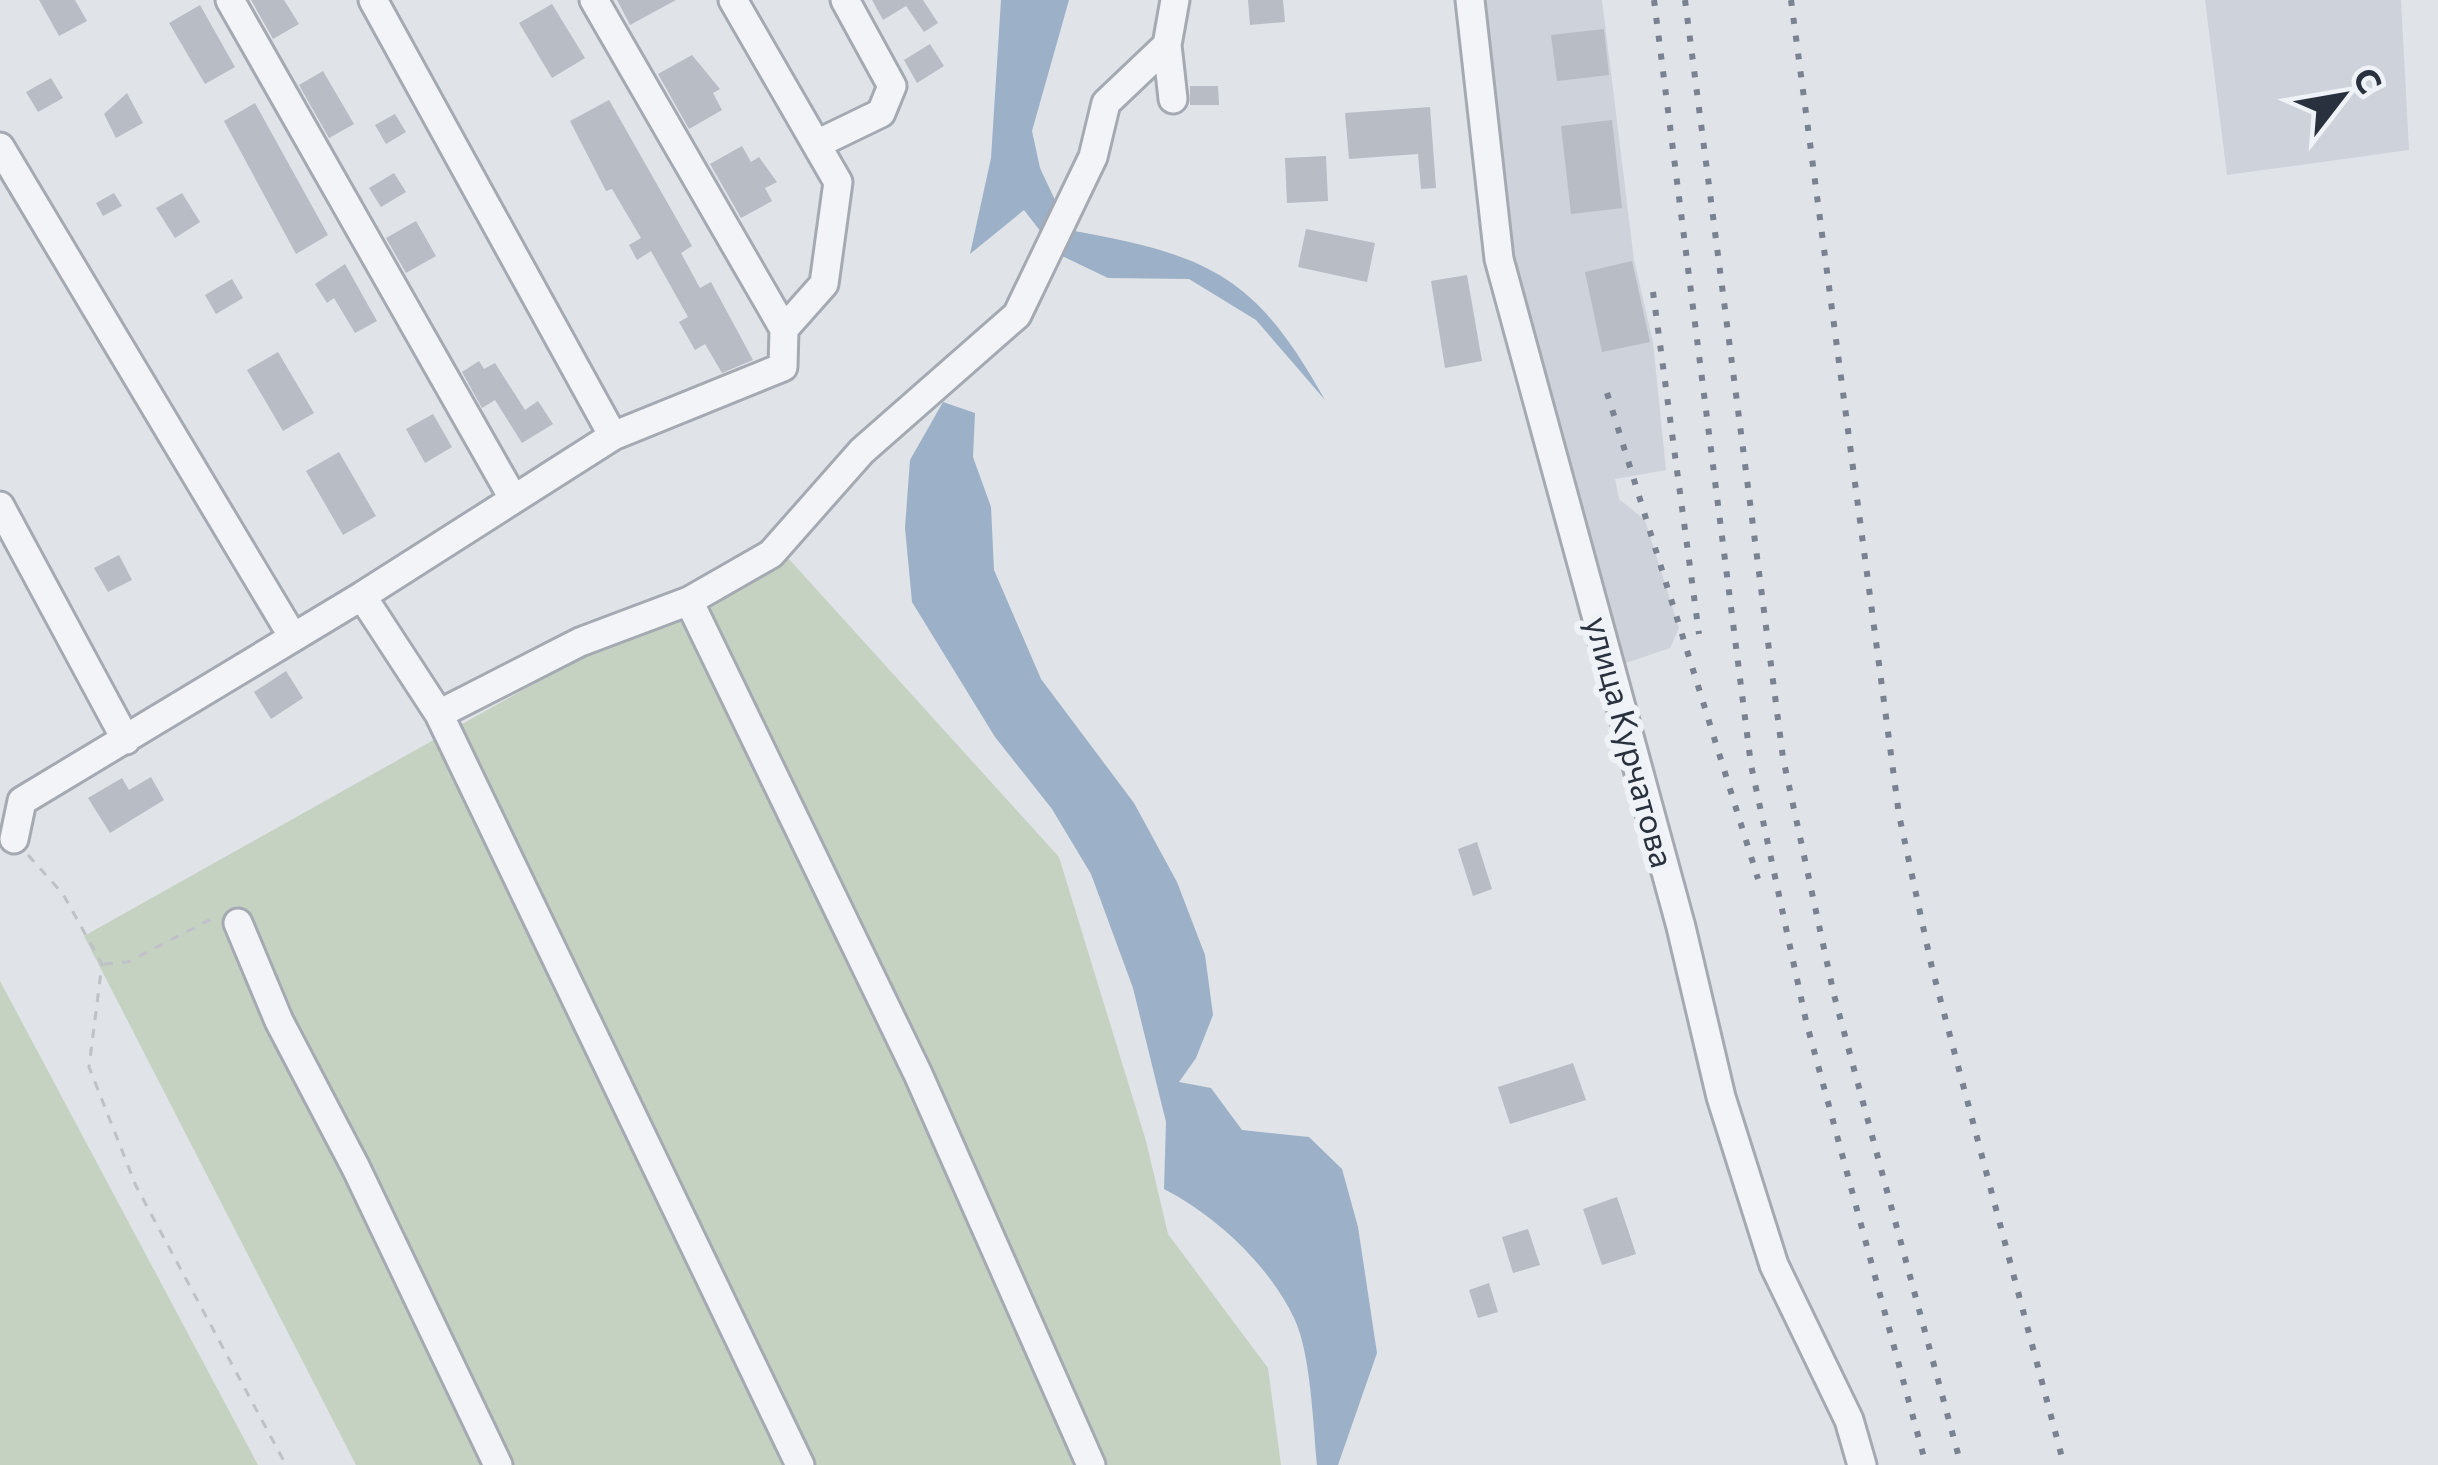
<svg xmlns="http://www.w3.org/2000/svg" width="2438" height="1465" viewBox="0 0 2438 1465" font-family="Commissioner,sans-serif">
<style>
.built{fill:#ced2da}
.green{fill:#c5d2c1}
.water{fill:#9cb0c7}
.building{fill:#b7bcc5}
.lines{fill:none;stroke-linecap:round;stroke-linejoin:round}
.minor-casing{stroke:#a5aab2;stroke-width:33}
.path{stroke:#bec1c7;stroke-width:3;stroke-dasharray:9 9;stroke-linecap:butt}
.minor{stroke:#f2f4f7;stroke-width:27}
.rail{stroke:#7a8291;stroke-width:6;stroke-dasharray:6 12;stroke-linecap:butt}
.labels{text-anchor:middle;stroke-width:12;stroke-linejoin:round;paint-order:stroke}
.street-label{font-size:33px;fill:#29313f;stroke:#eff2f6}
</style>
<rect width="100%" height="100%" fill="#e0e3e8"/>
<path class="built" d="M 1479,0 L 1602,0 L 1634,260 L 1653,342 L 1666,470 L 1615,479 L 1619,499 L 1645,520 L 1679,628 L 1670,648 L 1620,665 L 1509,258 Z
M 2205,0 L 2401,0 L 2409,150 L 2227,175 Z"/>
<path class="green" d="M 778,547 L 1059,857 L 1146,1141 L 1168,1234 L 1268,1368 L 1281,1465 L 356,1465 L 84,936 Z
M 0,981 L 258,1465 L 0,1465 Z"/>
<path class="water" d="M 1001,0 L 1069,0 L 1032,131 L 1040,168 L 1069,230 C 1208,255 1255,274 1325,400 L 1256,320 L 1189,279 L 1108,278 L 1058,254 L 1024,210 L 970,254 L 991,158 Z
M 943,402 L 975,413 L 973,457 L 991,507 L 994,570 L 1041,679 L 1134,803 L 1177,882 L 1205,955 L 1213,1015 L 1196,1058 L 1179,1082 L 1211,1088 L 1242,1130 L 1309,1137 L 1342,1169 L 1358,1227 L 1377,1353 L 1338,1465 L 1317,1465 C 1313,1425 1311,1353 1294,1318 C 1268,1264 1216,1216 1164,1189 L 1166,1122 L 1133,988 L 1091,874 L 1052,809 L 995,737 L 912,602 L 905,528 L 910,460 Z"/>
<path class="building" d="M 39,0 L 75,0 L 87,21 L 59,36 Z
M 251,0 L 284,0 L 299,24 L 273,39 Z
M 617,0 L 676,0 L 630,25 Z
M 872,0 L 923,0 L 938,23 L 924,32 L 906,6 L 883,20 Z
M 1248,0 L 1283,0 L 1285,22 L 1250,25 Z
M 552,4 L 585,58 L 552,78 L 519,23 Z
M 200,5 L 235,67 L 205,84 L 169,23 Z
M 1604,29 L 1609,75 L 1557,81 L 1551,35 Z
M 930,44 L 944,66 L 917,83 L 904,60 Z
M 692,55 L 720,89 L 713,93 L 722,110 L 689,129 L 658,74 Z
M 323,71 L 354,124 L 329,138 L 299,85 Z
M 51,78 L 63,98 L 38,112 L 26,92 Z
M 1190,86 L 1218,86 L 1219,105 L 1190,105 Z
M 127,93 L 143,123 L 116,138 L 104,114 Z
M 609,100 L 692,246 L 681,253 L 700,288 L 711,282 L 753,360 L 722,373 L 705,344 L 695,350 L 679,322 L 688,317 L 651,251 L 637,260 L 629,245 L 641,238 L 612,189 L 606,191 L 570,121 Z
M 255,103 L 328,235 L 296,254 L 224,121 Z
M 1430,107 L 1436,188 L 1421,189 L 1418,154 L 1349,159 L 1345,113 Z
M 395,114 L 406,132 L 386,144 L 375,125 Z
M 1612,120 L 1622,208 L 1571,214 L 1561,126 Z
M 742,146 L 751,162 L 759,157 L 777,182 L 765,188 L 772,201 L 741,218 L 710,164 Z
M 1326,156 L 1328,201 L 1287,203 L 1285,158 Z
M 394,173 L 406,192 L 381,207 L 369,188 Z
M 114,193 L 122,206 L 103,216 L 96,203 Z
M 182,193 L 200,222 L 175,238 L 156,208 Z
M 416,221 L 436,256 L 406,273 L 386,238 Z
M 1306,229 L 1375,243 L 1367,282 L 1298,267 Z
M 1632,261 L 1650,342 L 1602,352 L 1585,272 Z
M 345,264 L 377,321 L 355,333 L 334,298 L 327,303 L 315,284 Z
M 1467,275 L 1482,361 L 1445,368 L 1431,281 Z
M 232,279 L 243,298 L 216,314 L 205,295 Z
M 278,352 L 314,413 L 283,431 L 247,370 Z
M 479,361 L 484,369 L 495,363 L 525,410 L 538,401 L 553,424 L 522,443 L 495,400 L 482,408 L 462,372 Z
M 433,414 L 452,447 L 425,463 L 406,429 Z
M 339,452 L 376,516 L 343,535 L 306,471 Z
M 119,555 L 132,580 L 108,592 L 94,568 Z
M 286,671 L 303,698 L 271,719 L 254,692 Z
M 151,777 L 164,800 L 110,833 L 88,798 L 122,778 L 129,790 Z
M 1477,842 L 1492,889 L 1473,896 L 1458,849 Z
M 1573,1063 L 1586,1100 L 1510,1124 L 1498,1087 Z
M 1617,1197 L 1636,1254 L 1602,1265 L 1583,1209 Z
M 1528,1229 L 1540,1265 L 1513,1273 L 1502,1237 Z
M 1489,1283 L 1498,1312 L 1478,1318 L 1469,1290 Z"/>
<g class="lines">
<defs>
<path id="minor" d="M 230,0 L 513,498
M 373,0 L 613,436
M 733,0 L 838,182 L 824,284 L 784,329
M 1470,0 L 1499,259 L 1681,927 L 1721,1097 L 1774,1265 L 1849,1420 L 1862,1465
M 1173,99 L 1167,45 L 1175,0
M 817,144 L 881,113 L 892,86 L 845,0
M 0,147 L 293,637
M 0,506 L 126,740
M 362,596 L 439,714 L 580,642 L 689,601 L 771,554 L 862,451 L 1017,315 L 1093,157 L 1106,103 L 1167,45
M 689,601 L 918,1074 L 1091,1465
M 439,714 L 800,1465
M 14,839 L 22,801 L 362,596 L 613,436 L 783,367 L 784,329 L 594,0
M 238,923 L 279,1021 L 356,1168 L 498,1465"/>
</defs>
<use href="#minor" class="minor-casing"/>
<path class="path" d="M 28,855 L 63,894 L 102,964 L 89,1067 L 136,1186 L 286,1465
M 104,964 L 128,962 L 215,917"/>
<use href="#minor" class="minor"/>
<path class="rail" d="M 1654,0 L 1751,765 L 1806,1021 L 1926,1465
M 1685,0 L 1783,758 L 1834,995 L 1961,1465
M 1791,0 L 1899,815 L 1932,968 L 2064,1465
M 1653,292 L 1699,634
M 1607,393 L 1758,879"/>
</g>
<g class="labels">
<g class="street-label">
<text transform="translate(1630 742) rotate(75)" y="12">улица Курчатова</text>
</g>
</g>
<g transform="translate(2342 96) rotate(59)" stroke="#eff2f6" stroke-width="9" paint-order="stroke">
<path d="M0-9L21 45L0 30L-21 45Z" fill="#29313f"/>
<text y="-18" font-size="33" font-weight="bold" text-anchor="middle" fill="#29313f">С</text>
</g>
</svg>
